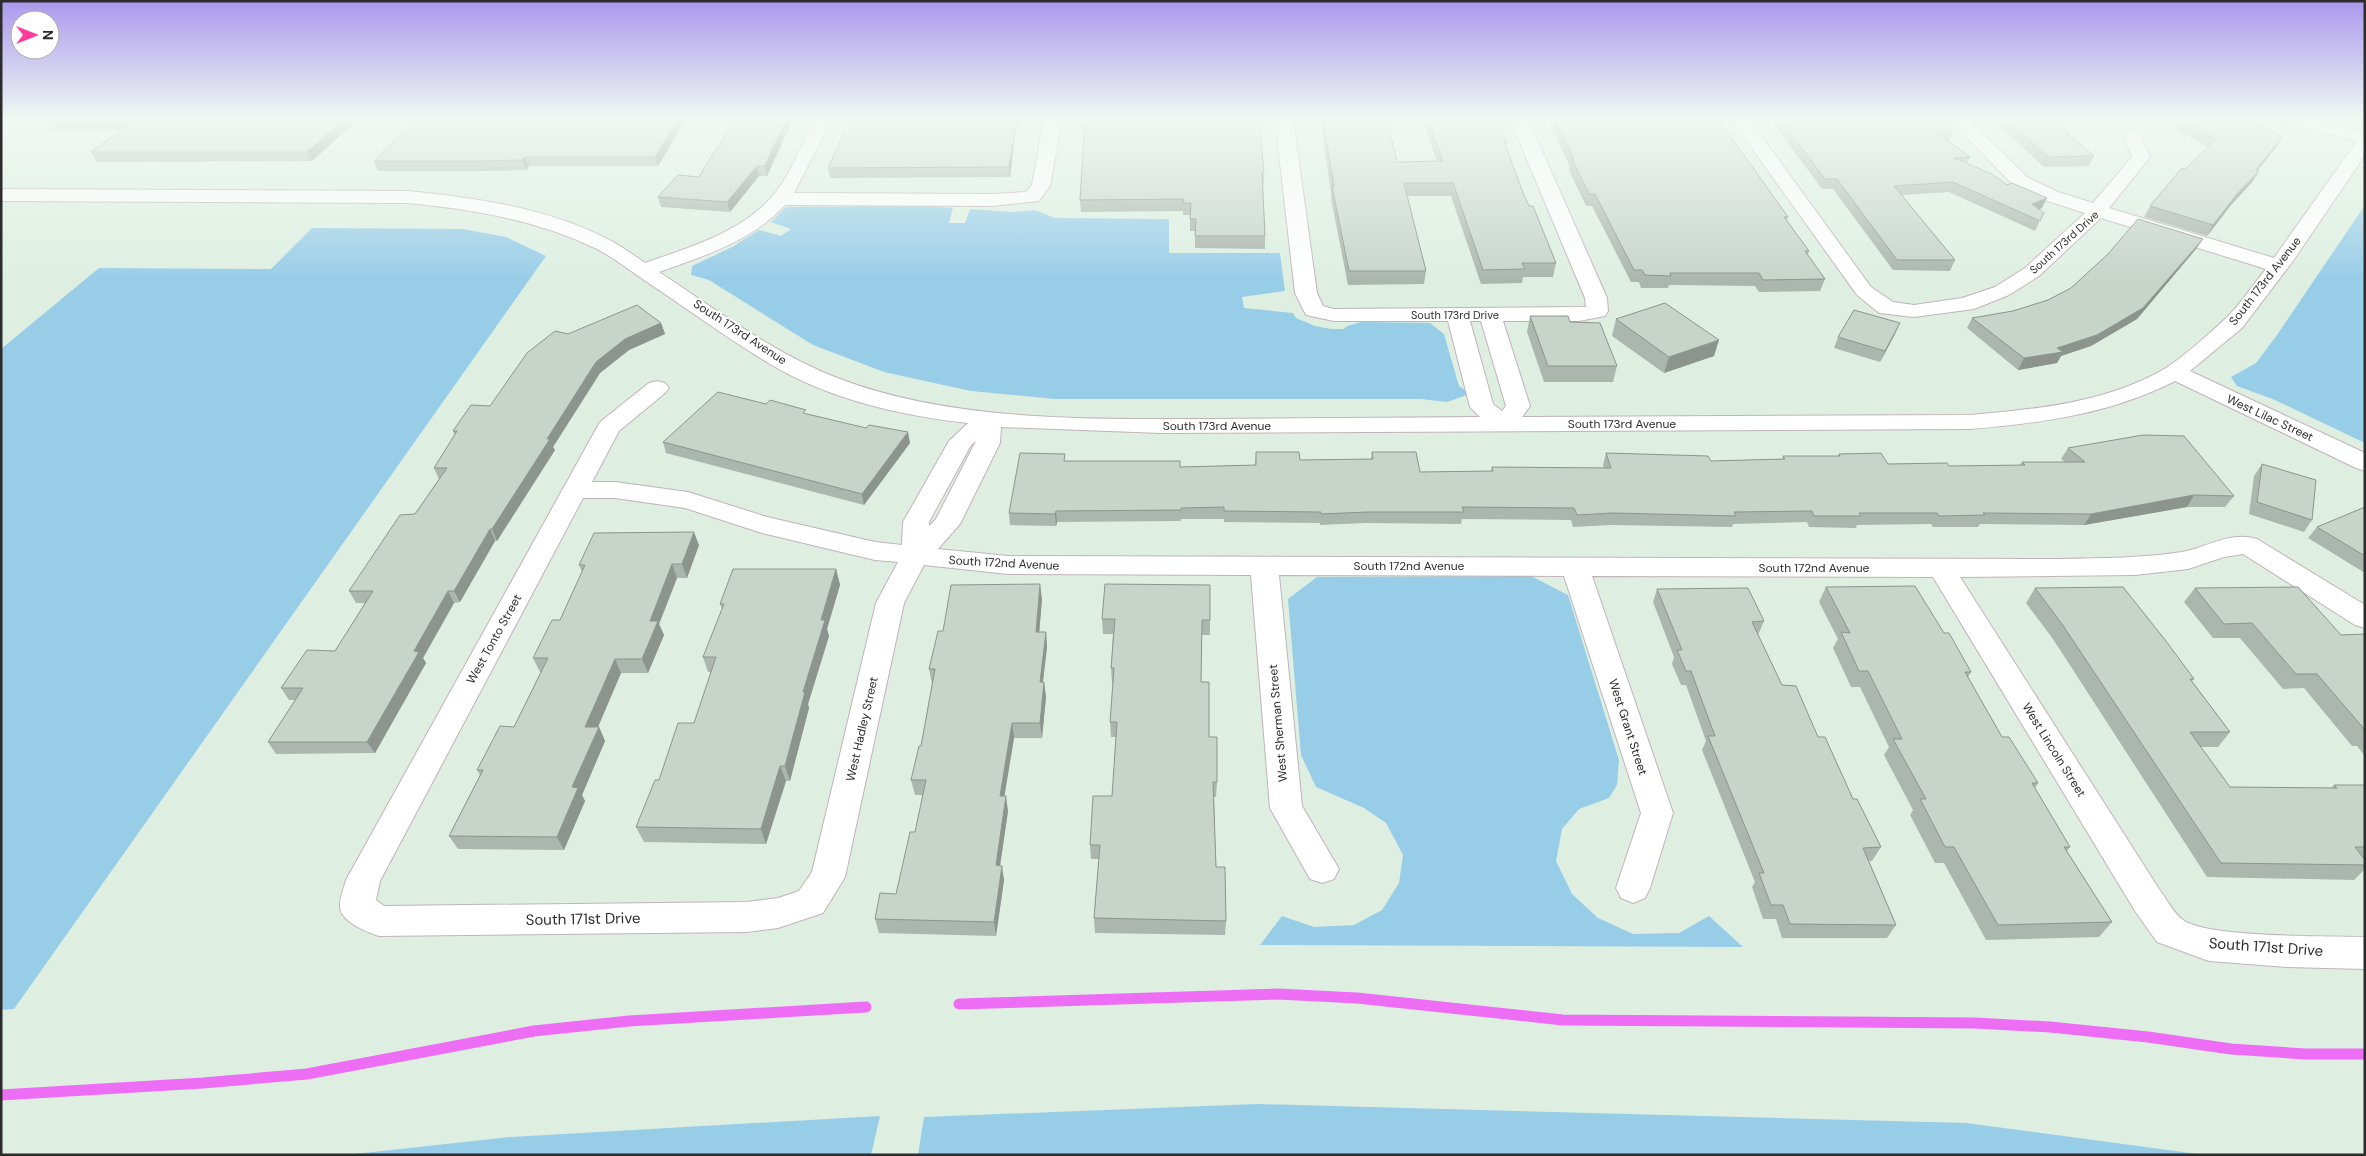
<svg xmlns="http://www.w3.org/2000/svg" width="2366" height="1156" viewBox="0 0 2366 1156" font-family="'DM Sans',sans-serif">
<style>
.green{fill:#98cde8}
.lines{fill:none;stroke-linecap:round;stroke-linejoin:round}
.stream{stroke:#ee6df5;stroke-width:11}
.minor-casing{stroke:#c1b2ba;stroke-width:2}
.minor{fill:#fff;fill-rule:evenodd}
.wall{fill:#abb6ae}
.shaded-wall{fill:#8b948d}
.building{fill:#c7d4ca;stroke:#8b948d}
.labels{text-anchor:middle;stroke-width:4;stroke-linejoin:round;paint-order:stroke}
.far-street-label{font-size:11px;fill:#2c2c2c;stroke:#fff}
.street-label{font-size:12px;fill:#2c2c2c;stroke:#fff}
.near-street-label{font-size:15px;fill:#2c2c2c;stroke:#fff}
</style>
<rect width="100%" height="100%" fill="#deefe2"/>
<path class="green" d="M 2365,205 L 2365,443 L 2275,400 L 2237,386 L 2231,377 L 2256,363 L 2277,335 Z
M 923,206 L 953,208 L 949,223 L 965,223 L 970,209 L 1012,212 L 1035,210 L 1055,218 L 1169,219 L 1169,253 L 1280,253 L 1285,291 L 1242,297 L 1244,308 L 1293,313 L 1296,318 L 1315,326 L 1331,329 L 1344,329 L 1347,326 L 1361,322 L 1430,323 L 1444,334 L 1459,386 L 1465,390 L 1467,395 L 1447,402 L 1421,399 L 1055,399 L 971,391 L 884,372 L 813,345 L 709,280 L 691,275 L 692,266 L 732,247 L 759,230 L 781,236 L 791,229 L 771,222 L 786,207 Z
M 312,228 L 462,229 L 506,237 L 546,256 L 14,1009 L 1,1010 L 1,349 L 99,268 L 271,269 Z
M 1531,576 L 1568,595 L 1619,760 L 1617,785 L 1609,798 L 1579,809 L 1562,829 L 1556,861 L 1572,894 L 1598,918 L 1633,934 L 1679,933 L 1709,916 L 1743,947 L 1260,945 L 1282,916 L 1314,927 L 1354,925 L 1382,910 L 1399,883 L 1403,855 L 1386,823 L 1364,808 L 1316,787 L 1301,755 L 1288,599 L 1317,577 Z
M 1257,1104 L 1966,1123 L 2205,1155 L 918,1155 L 924,1117 Z
M 880,1116 L 871,1155 L 345,1155 L 511,1137 Z"/>
<g class="lines">
<path class="stream" d="M 959,1004 L 1278,994 L 1357,998 L 1563,1020 L 1975,1023 L 2050,1027 L 2148,1037 L 2231,1049 L 2305,1054 L 2365,1054
M 1,1095 L 203,1083 L 307,1074 L 534,1031 L 629,1021 L 866,1007"/>
<defs>
<path id="minor" d="M 814,119 L 832,119 L 794,193 L 992,194 L 1026,192 L 1032,185 L 1044,119 L 1062,119 L 1050,186 L 1039,201 L 992,206 L 785,205 C 752,241 704,256 659,272 C 717,310 774,354 840,379 C 954,422 1089,419 1209,419 C 1300,418 1390,418 1480,417 L 1470,407 L 1448,321 L 1334,321 L 1306,315 L 1295,293 L 1275,119 L 1293,119 L 1317,293 L 1323,306 L 1334,309 L 1586,307 L 1585,298 L 1510,119 L 1528,119 L 1607,298 L 1608,311 L 1605,316 L 1579,321 L 1503,321 L 1530,406 L 1522,417 L 1970,415 C 2037,409 2106,403 2166,368 C 2183,357 2209,334 2225,319 C 2240,305 2253,285 2266,269 L 2101,218 L 2039,276 L 2009,295 L 1974,309 L 1914,317 L 1879,313 L 1857,295 L 1731,119 L 1749,119 L 1871,287 L 1893,302 L 1914,305 L 1962,298 L 1995,287 L 2025,268 L 2085,213 L 2044,200 L 2013,185 L 1949,119 L 1968,119 L 2027,177 L 2058,192 L 2093,203 L 2132,157 L 2124,136 L 2127,132 L 2139,132 L 2150,157 L 2109,208 L 2274,258 L 2357,141 L 2287,123 L 2284,119 L 2313,119 L 2365,133 L 2365,155 L 2293,261 L 2242,328 L 2190,371 L 2365,453 L 2365,471 L 2356,468 L 2175,381 C 2110,414 2042,423 1970,429 L 1161,433 L 1001,427 L 1000,443 L 960,524 L 938,549 L 1008,556 L 2062,559 C 2102,558 2143,558 2182,552 C 2209,547 2229,531 2257,539 L 2365,605 L 2365,628 L 2355,625 L 2243,554 L 2224,557 L 2188,569 L 2135,575 L 1960,577 L 2159,889 C 2166,898 2174,914 2183,920 C 2208,938 2329,936 2365,937 L 2365,969 L 2287,967 L 2209,961 L 2157,942 L 2135,911 L 1933,577 L 1592,576 L 1673,813 L 1650,888 L 1645,898 L 1633,903 L 1621,898 L 1616,888 L 1641,813 L 1564,576 L 1279,575 L 1302,806 L 1339,869 L 1334,879 L 1322,883 L 1310,879 L 1270,808 L 1251,575 L 1008,574 L 924,565 L 904,603 L 845,877 L 823,913 L 778,928 L 747,932 L 379,936 C 367,932 341,922 340,907 C 339,899 344,888 346,880 L 600,422 L 649,383 L 657,381 L 665,383 L 669,388 L 665,393 L 619,431 L 592,482 L 615,482 L 688,492 L 767,517 L 875,542 L 902,545 L 903,522 L 949,441 L 968,423 C 902,416 828,399 770,364 C 727,338 686,308 644,280 C 629,270 613,257 597,249 C 536,220 473,209 407,203 L 1,201 L 1,189 L 407,191 C 477,198 551,208 613,242 C 624,248 635,256 645,263 C 690,247 744,232 775,193 C 792,172 802,143 814,119 ZM 1470,321 L 1481,321 L 1506,406 L 1502,411 L 1493,404 ZM 976,441 L 936,519 L 929,526 L 929,522 L 971,445 ZM 583,498 L 615,498 L 685,508 L 762,533 L 875,560 L 898,562 L 876,603 L 812,872 L 799,891 L 778,898 L 747,902 L 384,906 L 376,900 L 380,881 Z"/>
</defs>
<use href="#minor" class="minor-casing"/>
<use href="#minor" class="minor"/>
</g>
<path class="wall" d="M 358,119 L 312,161 L 97,162 L 91,152 L 120,131 L 52,131 L 47,122 L 214,120 Z
M 415,119 L 686,119 L 658,166 L 529,166 L 526,170 L 484,171 L 378,171 L 374,161 Z
M 793,119 L 767,176 L 759,176 L 730,212 L 661,207 L 658,197 L 699,177 L 719,147 Z
M 1080,119 L 1259,119 L 1264,172 L 1264,183 L 1263,183 L 1265,236 L 1265,249 L 1195,248 L 1195,231 L 1190,231 L 1190,215 L 1183,215 L 1183,211 L 1081,212 L 1080,200 L 1085,129 L 1080,129 Z
M 1320,119 L 1387,119 L 1397,162 L 1437,161 L 1422,119 L 1498,119 L 1507,141 L 1506,147 L 1523,193 L 1556,263 L 1553,277 L 1523,277 L 1522,283 L 1481,284 L 1451,196 L 1407,196 L 1426,271 L 1424,284 L 1348,285 L 1331,199 L 1331,192 Z
M 1548,119 L 1718,119 L 1788,217 L 1787,220 L 1809,251 L 1808,255 L 1825,279 L 1820,291 L 1759,292 L 1755,286 L 1669,285 L 1668,288 L 1641,288 L 1639,282 L 1631,282 L 1592,206 L 1586,206 L 1569,170 L 1570,167 Z
M 1770,119 L 1944,119 L 1954,130 L 1950,140 L 1946,140 L 1970,157 L 1967,163 L 2007,185 L 2042,208 L 2039,209 L 2039,223 L 2035,231 L 1949,192 L 1902,195 L 1955,260 L 1950,271 L 1893,270 L 1833,189 L 1822,189 Z
M 1992,119 L 2054,119 L 2070,133 L 2069,135 L 2094,156 L 2089,166 L 2044,167 Z
M 2180,119 L 2282,137 L 2277,146 L 2258,170 L 2259,171 L 2253,181 L 2231,205 L 2207,236 L 2144,217 L 2150,206 L 2185,169 L 2208,147 L 2175,129 Z
M 1015,136 L 1010,177 L 830,178 L 828,168 Z
M 2196,249 L 2137,319 L 2091,346 L 2061,356 L 2057,363 L 2018,370 L 1967,328 L 1972,318 L 2013,311 L 2048,300 Z
M 1530,316 L 1570,322 L 1617,366 L 1613,382 L 1544,382 L 1527,332 Z
M 1616,319 L 1714,356 L 1664,373 L 1612,336 Z
M 661,323 L 665,334 L 629,350 L 600,373 L 553,447 L 555,450 L 497,541 L 495,541 L 460,602 L 454,603 L 423,658 L 426,663 L 375,753 L 276,754 L 268,742 L 295,700 L 289,700 L 281,688 L 335,651 L 365,603 L 356,603 L 349,591 L 415,514 L 439,479 L 434,468 L 455,435 L 453,431 L 490,406 L 568,334 Z
M 1895,334 L 1880,362 L 1834,348 L 1838,337 Z
M 766,404 L 808,414 L 910,443 L 864,505 L 666,453 L 663,442 Z
M 2068,448 L 2234,496 L 2225,507 L 2187,507 L 2084,525 L 1980,524 L 1978,527 L 1933,527 L 1931,524 L 1857,525 L 1856,528 L 1809,527 L 1807,522 L 1733,524 L 1732,527 L 1610,525 L 1573,527 L 1571,520 L 1462,519 L 1461,524 L 1366,523 L 1320,525 L 1320,523 L 1224,522 L 1224,519 L 1181,519 L 1181,521 L 1057,522 L 1056,526 L 1010,525 L 1009,513 L 1066,461 L 1180,467 L 1255,465 L 1256,452 L 1300,460 L 1371,459 L 1372,452 L 1420,472 L 1491,471 L 1492,467 L 1604,468 L 1603,465 L 1606,453 L 1711,461 L 1782,459 L 1783,456 L 1838,456 L 1839,454 L 1888,464 L 1949,466 L 2020,465 L 2022,462 L 2065,462 L 2061,459 Z
M 2262,464 L 2312,520 L 2304,532 L 2249,514 L 2254,476 Z
M 2365,507 L 2365,573 L 2308,538 L 2317,527 Z
M 699,545 L 687,578 L 677,578 L 659,624 L 664,635 L 648,673 L 621,673 L 598,727 L 599,727 L 605,741 L 582,795 L 585,801 L 564,850 L 458,849 L 449,836 L 480,775 L 477,770 L 514,727 L 541,672 L 540,672 L 533,658 L 560,620 L 582,572 L 579,565 Z
M 836,569 L 840,585 L 827,629 L 829,636 L 808,704 L 809,708 L 790,781 L 786,781 L 766,844 L 644,842 L 636,827 L 659,780 L 694,723 L 711,672 L 708,672 L 703,657 L 722,609 L 720,604 Z
M 1826,587 L 1944,633 L 1971,672 L 1968,677 L 2002,737 L 2038,783 L 2035,788 L 2070,847 L 2067,851 L 2112,922 L 2099,937 L 1986,940 L 1944,863 L 1935,863 L 1910,815 L 1913,810 L 1884,755 L 1889,747 L 1860,687 L 1851,687 L 1833,648 L 1838,639 L 1819,602 Z
M 2035,588 L 2194,679 L 2192,681 L 2230,732 L 2218,747 L 2201,747 L 2230,787 L 2331,788 L 2334,785 L 2365,785 L 2365,869 L 2354,880 L 2207,877 L 2053,639 L 2026,603 Z
M 2195,588 L 2341,635 L 2365,634 L 2365,756 L 2357,746 L 2352,746 L 2304,688 L 2283,689 L 2240,638 L 2213,638 L 2184,602 Z
M 1657,589 L 1764,621 L 1758,635 L 1782,685 L 1818,737 L 1881,847 L 1872,861 L 1869,861 L 1896,925 L 1887,938 L 1782,938 L 1776,919 L 1763,919 L 1752,887 L 1755,882 L 1702,750 L 1706,741 L 1686,685 L 1681,685 L 1672,664 L 1674,657 L 1653,602 Z
M 1042,599 L 1039,632 L 1046,632 L 1047,647 L 1043,682 L 1044,682 L 1046,697 L 1042,738 L 1014,738 L 1004,796 L 1008,811 L 1000,865 L 1004,880 L 996,936 L 879,933 L 875,919 L 896,894 L 915,832 L 923,795 L 915,795 L 911,780 L 921,746 L 932,684 L 929,669 L 943,631 Z
M 1102,619 L 1210,620 L 1210,635 L 1202,635 L 1201,682 L 1209,737 L 1217,782 L 1216,797 L 1214,797 L 1216,867 L 1226,921 L 1225,935 L 1095,933 L 1094,918 L 1099,859 L 1091,859 L 1090,845 L 1112,796 L 1116,737 L 1111,737 L 1110,722 L 1113,683 L 1112,683 L 1111,668 L 1113,634 L 1103,634 Z"/>
<path class="shaded-wall" d="M 344,119 L 358,119 L 312,161 L 307,152 Z
M 678,119 L 686,119 L 658,166 L 655,157 Z
M 786,119 L 793,119 L 767,176 L 765,166 Z
M 1017,119 L 1020,119 L 1015,136 L 1010,177 L 1009,167 L 1015,127 Z
M 2282,137 L 2277,146 L 2250,180 L 2256,170 Z
M 525,157 L 529,166 L 526,170 L 522,160 Z
M 757,166 L 759,176 L 730,212 L 727,202 Z
M 2259,171 L 2253,181 L 2231,205 L 2207,236 L 2213,225 L 2237,194 Z
M 2047,198 L 2042,208 L 2027,214 L 2032,204 Z
M 2203,239 L 2196,249 L 2137,319 L 2091,346 L 2061,356 L 2057,363 L 2018,370 L 2024,358 L 2057,348 Z
M 661,323 L 665,334 L 629,350 L 600,373 L 553,447 L 555,450 L 497,541 L 492,529 L 547,439 L 596,362 L 625,339 Z
M 1900,323 L 1895,334 L 1880,362 L 1885,351 Z
M 1719,340 L 1714,356 L 1664,373 L 1669,357 Z
M 908,432 L 910,443 L 864,505 L 862,494 Z
M 2194,495 L 2187,507 L 2084,525 L 2091,514 Z
M 1056,511 L 1057,522 L 1056,526 L 1055,514 Z
M 490,529 L 495,541 L 460,602 L 454,591 Z
M 694,532 L 699,545 L 687,578 L 682,564 Z
M 672,564 L 677,578 L 659,624 L 664,635 L 648,673 L 642,659 L 650,621 Z
M 836,569 L 840,585 L 827,629 L 829,636 L 808,704 L 809,708 L 790,781 L 785,766 L 821,620 Z
M 1040,584 L 1042,599 L 1038,647 L 1036,632 Z
M 448,591 L 454,603 L 423,658 L 426,663 L 375,753 L 367,742 L 414,651 Z
M 1046,632 L 1047,647 L 1041,697 L 1040,682 Z
M 615,659 L 621,673 L 592,741 L 585,727 Z
M 1044,682 L 1046,697 L 1042,738 L 1040,723 Z
M 1012,723 L 1014,738 L 1002,811 L 1000,796 Z
M 599,727 L 605,741 L 582,795 L 585,801 L 564,850 L 557,837 L 572,787 Z
M 780,766 L 786,781 L 766,844 L 761,829 Z
M 1006,796 L 1008,811 L 998,880 L 996,865 Z
M 1002,866 L 1004,880 L 996,936 L 994,922 Z"/>
<path class="building" d="M 51,119 L 214,120 L 344,119 L 307,152 L 91,152 L 133,122 L 47,122 Z
M 415,119 L 678,119 L 655,157 L 525,157 L 522,160 L 480,161 L 374,161 Z
M 734,119 L 786,119 L 765,166 L 757,166 L 727,202 L 658,197 L 678,175 L 699,177 L 717,147 L 719,147 Z
M 850,119 L 1017,119 L 1015,127 L 1009,167 L 828,168 Z
M 1085,119 L 1259,119 L 1264,172 L 1262,172 L 1265,236 L 1195,236 L 1196,219 L 1190,219 L 1191,203 L 1183,203 L 1184,199 L 1080,200 Z
M 1323,119 L 1387,119 L 1397,162 L 1443,161 L 1428,119 L 1498,119 L 1507,141 L 1504,141 L 1523,193 L 1529,206 L 1533,206 L 1556,263 L 1522,263 L 1525,269 L 1483,270 L 1453,183 L 1404,183 L 1426,271 L 1349,271 L 1332,186 L 1334,186 Z
M 1555,119 L 1718,119 L 1788,217 L 1784,217 L 1809,251 L 1805,251 L 1825,279 L 1763,280 L 1759,273 L 1670,273 L 1671,276 L 1645,275 L 1642,270 L 1634,270 L 1595,194 L 1589,194 L 1572,159 L 1574,159 Z
M 1780,119 L 1944,119 L 1954,130 L 1933,130 L 1970,157 L 1954,158 L 1992,174 L 2007,185 L 2012,183 L 2047,198 L 2032,204 L 2044,213 L 2040,221 L 1953,182 L 1894,186 L 1955,260 L 1897,260 L 1837,179 L 1825,179 Z
M 2006,119 L 2054,119 L 2070,133 L 2067,133 L 2094,156 L 2048,157 Z
M 2180,119 L 2249,119 L 2282,137 L 2256,170 L 2259,171 L 2237,194 L 2213,225 L 2150,206 L 2182,168 L 2185,169 L 2216,139 Z
M 2138,219 L 2203,239 L 2143,308 L 2097,335 L 2057,348 L 2063,352 L 2024,358 L 1972,318 L 2013,311 L 2048,300 L 2071,288 L 2108,254 Z
M 1665,303 L 1719,340 L 1669,357 L 1616,319 Z
M 637,305 L 661,323 L 625,339 L 596,362 L 547,439 L 550,439 L 492,529 L 490,529 L 454,591 L 448,591 L 414,651 L 419,652 L 367,742 L 268,742 L 303,688 L 281,688 L 307,650 L 335,651 L 373,591 L 349,591 L 400,515 L 415,514 L 447,468 L 434,468 L 457,431 L 453,431 L 471,405 L 490,406 L 527,353 L 555,331 L 568,334 Z
M 1854,310 L 1900,323 L 1885,351 L 1838,337 Z
M 1530,316 L 1568,316 L 1570,322 L 1600,323 L 1617,366 L 1548,366 Z
M 718,392 L 766,404 L 770,400 L 806,410 L 803,413 L 866,428 L 869,425 L 908,432 L 862,494 L 663,442 Z
M 2143,435 L 2184,436 L 2234,496 L 2194,495 L 2091,514 L 1983,513 L 1985,515 L 1939,516 L 1937,513 L 1859,513 L 1861,516 L 1814,516 L 1812,511 L 1734,512 L 1736,516 L 1613,513 L 1577,515 L 1574,508 L 1462,507 L 1464,512 L 1367,512 L 1321,514 L 1321,512 L 1224,511 L 1224,507 L 1181,508 L 1181,510 L 1056,511 L 1055,514 L 1009,513 L 1020,453 L 1065,454 L 1064,461 L 1180,461 L 1180,467 L 1256,465 L 1256,452 L 1299,452 L 1300,460 L 1373,459 L 1372,452 L 1416,452 L 1420,472 L 1493,471 L 1492,467 L 1611,468 L 1606,453 L 1708,456 L 1711,461 L 1785,459 L 1783,456 L 1840,456 L 1839,454 L 1881,453 L 1888,464 L 1947,463 L 1949,466 L 2025,465 L 2022,462 L 2085,462 L 2068,448 Z
M 2262,464 L 2316,480 L 2312,520 L 2257,502 Z
M 2365,507 L 2365,556 L 2317,527 Z
M 694,532 L 682,564 L 672,564 L 650,621 L 658,621 L 642,659 L 615,659 L 585,727 L 599,727 L 572,787 L 578,788 L 557,837 L 449,836 L 483,770 L 477,770 L 500,726 L 514,727 L 548,658 L 533,658 L 552,620 L 560,620 L 585,565 L 579,565 L 594,533 Z
M 733,569 L 836,569 L 821,620 L 825,620 L 803,692 L 805,692 L 785,766 L 780,766 L 761,829 L 636,827 L 655,780 L 659,780 L 678,723 L 694,723 L 716,657 L 703,657 L 724,604 L 720,604 Z
M 1040,584 L 1036,632 L 1046,632 L 1040,682 L 1044,682 L 1040,723 L 1012,723 L 1000,796 L 1006,796 L 996,865 L 1002,866 L 994,922 L 875,919 L 880,893 L 896,894 L 910,832 L 915,832 L 926,780 L 911,780 L 919,746 L 921,746 L 935,669 L 929,669 L 938,631 L 943,631 L 951,585 Z
M 1105,584 L 1210,585 L 1210,620 L 1202,620 L 1201,682 L 1209,682 L 1209,737 L 1217,737 L 1217,782 L 1213,782 L 1216,867 L 1225,867 L 1226,921 L 1094,918 L 1100,845 L 1090,845 L 1093,796 L 1112,796 L 1117,722 L 1110,722 L 1114,668 L 1111,668 L 1115,619 L 1102,619 Z
M 1915,586 L 1944,633 L 1949,633 L 1971,672 L 1965,672 L 2002,737 L 2009,737 L 2038,783 L 2032,783 L 2070,847 L 2064,847 L 2112,922 L 1998,925 L 1954,847 L 1945,847 L 1920,799 L 1926,799 L 1893,739 L 1902,739 L 1868,671 L 1859,671 L 1841,632 L 1850,633 L 1826,587 Z
M 2123,587 L 2166,641 L 2194,679 L 2190,679 L 2230,732 L 2190,732 L 2230,787 L 2337,788 L 2334,785 L 2365,785 L 2365,847 L 2355,847 L 2365,860 L 2365,865 L 2221,863 L 2062,624 L 2035,588 Z
M 2298,587 L 2341,635 L 2365,634 L 2365,730 L 2317,674 L 2296,674 L 2252,623 L 2224,624 L 2195,588 Z
M 1748,588 L 1764,621 L 1752,622 L 1782,685 L 1796,686 L 1818,737 L 1825,737 L 1853,799 L 1857,799 L 1881,847 L 1863,848 L 1896,925 L 1790,924 L 1783,905 L 1771,905 L 1759,873 L 1764,873 L 1708,736 L 1715,736 L 1691,671 L 1686,671 L 1677,650 L 1682,650 L 1657,589 Z"/>
<linearGradient id="sky" x2="0" y2="1"><stop stop-color="#aa98ed"/><stop offset="0.42" stop-color="#f0f8f2"/><stop offset="1" stop-color="#f0f8f2" stop-opacity="0"/></linearGradient>
<rect width="2366" height="281" fill="url(#sky)"/>
<g class="labels">
<g class="far-street-label">
<text transform="translate(2064 242) rotate(-42)" y="4">South 173rd Drive</text>
<text x="1455" y="319">South 173rd Drive</text>
</g>
<g class="street-label">
<text transform="translate(2265 281) rotate(-52)" y="4">South 173rd Avenue</text>
<text transform="translate(740 332) rotate(33)" y="4">South 173rd Avenue</text>
<text transform="translate(2270 418) rotate(25)" y="4">West Lilac Street</text>
<text x="1622" y="428">South 173rd Avenue</text>
<text x="1217" y="430">South 173rd Avenue</text>
<text transform="translate(1004 563) rotate(3)" y="4">South 172nd Avenue</text>
<text x="1409" y="570">South 172nd Avenue</text>
<text x="1814" y="572">South 172nd Avenue</text>
<text transform="translate(494 639) rotate(-61)" y="4">West Tonto Street</text>
<text transform="translate(1278 723) rotate(-95)" y="4">West Sherman Street</text>
<text transform="translate(1628 727) rotate(72)" y="4">West Grant Street</text>
<text transform="translate(862 729) rotate(-77)" y="4">West Hadley Street</text>
<text transform="translate(2054 750) rotate(58)" y="4">West Lincoln Street</text>
</g>
<g class="near-street-label">
<text transform="translate(583 919) rotate(-1)" y="5">South 171st Drive</text>
<text transform="translate(2266 947) rotate(4)" y="5">South 171st Drive</text>
</g>
</g>
<rect width="2366" height="1156" fill="none" stroke="#2c2c2c" stroke-width="5"/>
<g transform="translate(35 35) rotate(90)"><circle r="24" fill="#ffffff" stroke="#ababab"/>
<path d="M0-4L9 19L0 12L-9 19Z" fill="#ff3b9e"/>
<text y="-8" font-size="14" font-weight="bold" text-anchor="middle" fill="#2c2c2c">N</text>
</g>
</svg>
